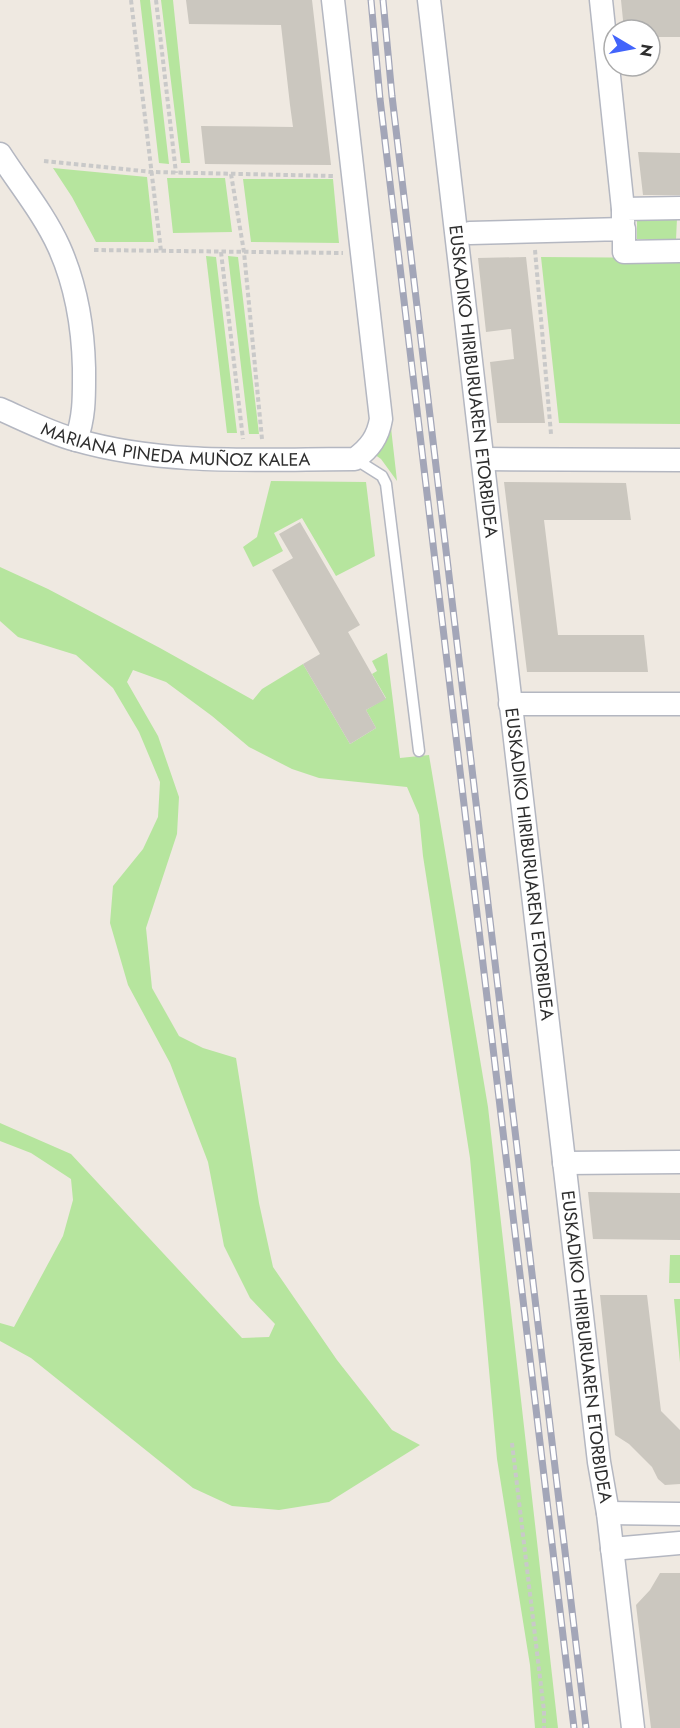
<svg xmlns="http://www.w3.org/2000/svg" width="680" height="1728" viewBox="0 0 680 1728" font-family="Jost,sans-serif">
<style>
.green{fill:#b6e59e}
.building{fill:#cbc7bf}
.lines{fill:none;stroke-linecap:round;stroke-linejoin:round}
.lane-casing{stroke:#b4b7c1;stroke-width:13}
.street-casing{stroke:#b4b7c1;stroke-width:25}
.path{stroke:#c9c9c9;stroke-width:4;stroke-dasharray:4.5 3;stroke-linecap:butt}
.lane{stroke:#fff;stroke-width:10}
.street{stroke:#fff;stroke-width:22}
.rail-casing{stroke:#a3a6b8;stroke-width:7}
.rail{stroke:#fff;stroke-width:4.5;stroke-dasharray:14;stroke-linecap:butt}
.labels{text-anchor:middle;stroke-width:6;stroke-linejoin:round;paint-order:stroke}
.street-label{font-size:18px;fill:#2e2e2e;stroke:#fff}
</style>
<rect width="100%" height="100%" fill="#efe9e1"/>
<path class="green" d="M 140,0 L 150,0 L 169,164 L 159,163 Z
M 161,0 L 173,0 L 190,163 L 181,163 Z
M 53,168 L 147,177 L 154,242 L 96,242 L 72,197 Z
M 167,178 L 225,178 L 232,232 L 173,233 Z
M 243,179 L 333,179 L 339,243 L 251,242 Z
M 637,217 L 677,218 L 676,240 L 637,239 Z
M 206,256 L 216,257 L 237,433 L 227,433 Z
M 228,256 L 238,257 L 259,434 L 249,434 Z
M 541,257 L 680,258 L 680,424 L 559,423 Z
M 390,419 L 397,481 L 381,459 L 371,452 Z
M 271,481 L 366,482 L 375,556 L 336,576 L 302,518 L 274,533 L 283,551 L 253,567 L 243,547 L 257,537 Z
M 0,567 L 48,589 L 160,648 L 253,700 L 262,689 L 303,664 L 350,744 L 376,728 L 366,710 L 386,698 L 372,674 L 377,671 L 372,661 L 387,653 L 400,758 L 429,755 L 488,1107 L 558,1728 L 535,1728 L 530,1665 L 497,1459 L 470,1158 L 423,856 L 419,815 L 407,787 L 319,778 L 292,769 L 249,747 L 212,716 L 166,682 L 133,670 L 127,682 L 158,736 L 179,797 L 177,834 L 146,928 L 152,988 L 179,1036 L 203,1048 L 236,1058 L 259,1203 L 273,1267 L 337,1360 L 392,1430 L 420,1445 L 329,1502 L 279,1510 L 232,1506 L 193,1488 L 31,1358 L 0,1341 L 0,1323 L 14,1327 L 63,1236 L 73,1200 L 71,1179 L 31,1153 L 0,1141 L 0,1123 L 71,1154 L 242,1338 L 269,1337 L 275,1324 L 250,1298 L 224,1246 L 208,1162 L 170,1063 L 128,985 L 110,923 L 113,886 L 143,849 L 158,817 L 160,782 L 139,732 L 113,688 L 76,655 L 18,637 L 0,621 Z
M 670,1255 L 680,1255 L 680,1283 L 669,1283 Z
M 674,1299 L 680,1299 L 680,1363 Z"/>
<path class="building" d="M 186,0 L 312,0 L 331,165 L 205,164 L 201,126 L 293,127 L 290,105 L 281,25 L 189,24 Z
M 621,0 L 680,0 L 680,37 L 650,37 L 650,30 L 624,30 Z
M 638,152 L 680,153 L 680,195 L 643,195 Z
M 526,257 L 545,423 L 497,423 L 490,362 L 514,359 L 511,329 L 486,332 L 478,258 Z
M 504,482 L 626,483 L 631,520 L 544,520 L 558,635 L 644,635 L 648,672 L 527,672 Z
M 300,522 L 360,625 L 348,632 L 386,699 L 366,710 L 376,728 L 350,744 L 303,664 L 320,654 L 272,570 L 293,558 L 279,534 Z
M 588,1192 L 680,1193 L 680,1240 L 593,1239 Z
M 600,1295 L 647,1295 L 661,1411 L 680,1430 L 680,1484 L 665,1485 L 658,1479 L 652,1467 L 629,1444 L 615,1435 Z
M 660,1573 L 680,1573 L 680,1728 L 651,1728 L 636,1605 L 650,1590 Z"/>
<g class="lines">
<defs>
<path id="lane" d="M 355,459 L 382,476 L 386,484 L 419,751"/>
<g id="street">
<path id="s1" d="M 429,0 L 599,1462 L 608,1513 L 633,1728"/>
<path d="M 601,0 L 623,209"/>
<path d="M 0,154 C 20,185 44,214 59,247 C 76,285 83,326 84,368 C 84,394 85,416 76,440"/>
<path d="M 623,222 L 623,209 L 680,208"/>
<path d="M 470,233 L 624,229 L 624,252 L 680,251"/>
<path id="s2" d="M 0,409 C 25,420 50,433 76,440 C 166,466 263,459 355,459 C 370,448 378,437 381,419 L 333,0"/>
<path d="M 483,459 L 680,460"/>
<path d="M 510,704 L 680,704"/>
<path d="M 564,1163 L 680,1162"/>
<path d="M 608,1513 L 680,1514"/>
<path d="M 612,1549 L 680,1543"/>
</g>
</defs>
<use href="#lane" class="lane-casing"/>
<use href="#street" class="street-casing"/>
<path class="path" d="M 131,0 L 161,251
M 156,0 L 176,173
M 44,161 L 152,172 L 334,176
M 231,174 L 244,252 L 262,439
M 94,250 L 343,253
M 535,250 L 551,434
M 221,252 L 243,439
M 512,1443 L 544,1711 L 544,1728"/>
<use href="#lane" class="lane"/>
<use href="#street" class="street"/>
<defs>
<path id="rail" d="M 371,0 L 380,99 L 574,1728
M 383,0 L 392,96 L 586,1728"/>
</defs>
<use href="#rail" class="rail-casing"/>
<use href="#rail" class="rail"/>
</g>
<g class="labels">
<g class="street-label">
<text dy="6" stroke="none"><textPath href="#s1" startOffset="384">EUSKADIKO HIRIBURUAREN ETORBIDEA</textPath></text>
<text dy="6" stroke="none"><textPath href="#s2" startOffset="182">MARIANA PINEDA MUÑOZ KALEA</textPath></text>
<text dy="6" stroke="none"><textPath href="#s1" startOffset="870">EUSKADIKO HIRIBURUAREN ETORBIDEA</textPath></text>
<text dy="6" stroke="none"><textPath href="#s1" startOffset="1356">EUSKADIKO HIRIBURUAREN ETORBIDEA</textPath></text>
</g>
</g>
<g transform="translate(632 48) rotate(100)"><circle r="28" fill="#ffffff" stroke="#ababab" stroke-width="1.5"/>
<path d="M0-4.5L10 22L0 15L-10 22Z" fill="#4264fb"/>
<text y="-9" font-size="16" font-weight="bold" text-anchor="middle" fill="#2e2e2e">N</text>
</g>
</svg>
